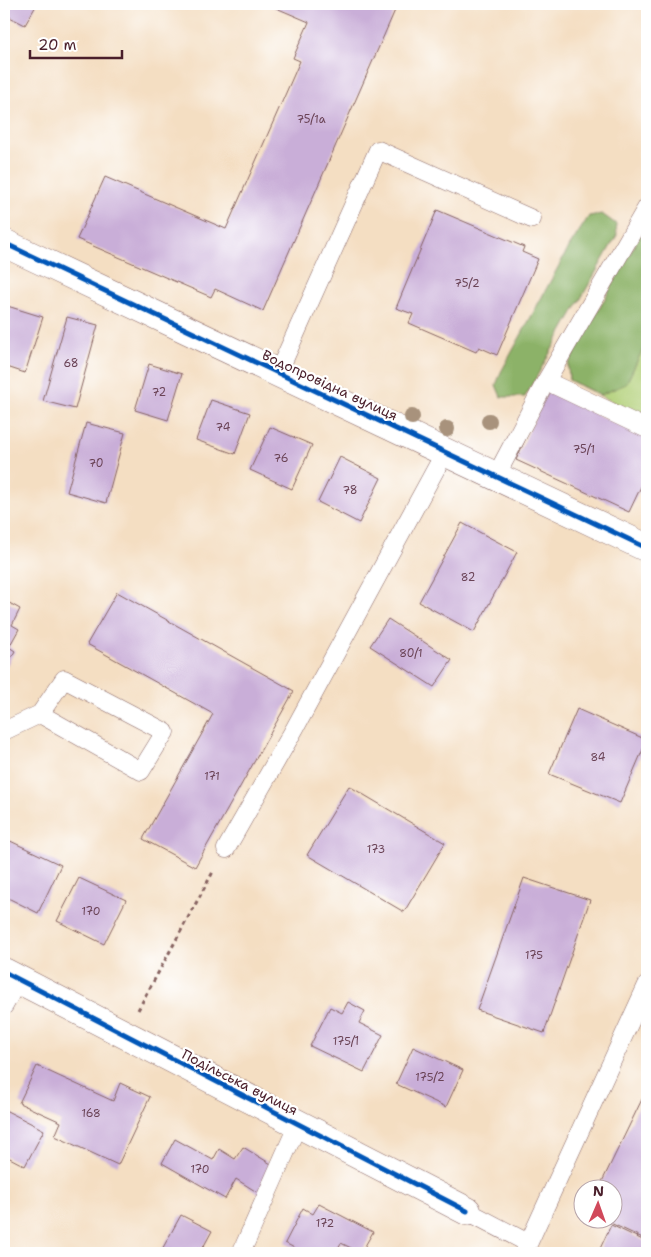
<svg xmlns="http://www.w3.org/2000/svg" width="651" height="1257" viewBox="0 0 651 1257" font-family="'Shantell Sans',sans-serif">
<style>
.green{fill:#b0cf76;stroke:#7d7750}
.forest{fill:#8cb267;stroke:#6b6849}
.building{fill:#c9aed8}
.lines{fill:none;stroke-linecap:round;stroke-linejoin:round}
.service-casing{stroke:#866260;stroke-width:19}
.minor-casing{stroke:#866260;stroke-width:29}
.path{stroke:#866260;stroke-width:3;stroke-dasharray:4 4;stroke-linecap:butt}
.service{stroke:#fff;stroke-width:18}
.minor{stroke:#fff;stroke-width:28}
.cycleway-casing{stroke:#fff;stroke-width:8}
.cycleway{stroke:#0057b8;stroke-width:5}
.tree{fill:#a8927c}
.labels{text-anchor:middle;stroke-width:4.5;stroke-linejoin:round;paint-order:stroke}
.number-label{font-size:11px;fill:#6a4356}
.street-label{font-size:14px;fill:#4a1f2b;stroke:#fff}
</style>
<rect width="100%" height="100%" fill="#fff"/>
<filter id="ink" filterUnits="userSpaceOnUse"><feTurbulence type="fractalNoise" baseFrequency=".02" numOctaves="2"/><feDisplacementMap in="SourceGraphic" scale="10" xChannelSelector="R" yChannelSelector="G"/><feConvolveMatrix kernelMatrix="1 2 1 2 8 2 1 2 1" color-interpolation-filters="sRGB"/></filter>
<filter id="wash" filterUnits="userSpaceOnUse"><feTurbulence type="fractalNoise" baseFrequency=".0096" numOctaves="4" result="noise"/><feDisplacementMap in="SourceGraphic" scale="20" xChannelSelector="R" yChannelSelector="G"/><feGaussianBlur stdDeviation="1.12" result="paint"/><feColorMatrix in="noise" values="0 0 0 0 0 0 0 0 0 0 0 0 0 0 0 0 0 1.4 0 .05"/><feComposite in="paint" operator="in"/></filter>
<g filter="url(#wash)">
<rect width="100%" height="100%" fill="#f4dec2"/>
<path class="green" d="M 647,223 L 647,419 L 569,380 L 568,365 Z"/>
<path class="forest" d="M 602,214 L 616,224 L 617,235 L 525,397 L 501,397 L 496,385 L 501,372 L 569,247 L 589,216 Z
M 647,223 L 647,341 L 626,384 L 600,395 L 569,380 L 568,365 Z"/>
<g id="blocks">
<path class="building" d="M 4,4 L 37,4 L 25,25 L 4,14 Z
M 267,4 L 388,4 L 396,8 L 263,311 L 215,289 L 211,297 L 77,239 L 105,177 L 226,229 L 300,61 L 293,58 L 309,22 Z
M 437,210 L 524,247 L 522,252 L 538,259 L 497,355 L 479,347 L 476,352 L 409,323 L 413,314 L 396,308 Z
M 4,305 L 43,317 L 25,373 L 4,366 Z
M 67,317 L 98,325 L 75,409 L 43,401 Z
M 149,364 L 182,374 L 168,420 L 135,410 Z
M 547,391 L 647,438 L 647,474 L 629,512 L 516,460 Z
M 211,400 L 250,413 L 235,454 L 196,440 Z
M 86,423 L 125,433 L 106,503 L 67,492 Z
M 270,427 L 312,445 L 292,489 L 250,470 Z
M 340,457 L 381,478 L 359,523 L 318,502 Z
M 462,523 L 517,552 L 474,632 L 419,602 Z
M 117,592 L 294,691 L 195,867 L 143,839 L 213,714 L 87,644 Z
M 4,600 L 20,609 L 12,625 L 19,629 L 9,647 L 15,651 L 4,670 Z
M 388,619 L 452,660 L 434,687 L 370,646 Z
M 577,709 L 647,740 L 620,803 L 549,774 Z
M 349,786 L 445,843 L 404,912 L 307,855 Z
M 4,838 L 61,865 L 38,913 L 4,896 Z
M 79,878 L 126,900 L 104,944 L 57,921 Z
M 524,878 L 590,900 L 544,1033 L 477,1010 Z
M 348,1002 L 365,1011 L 359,1023 L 383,1035 L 364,1072 L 310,1046 L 330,1007 L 342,1013 Z
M 413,1047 L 463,1070 L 446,1107 L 396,1084 Z
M 37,1066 L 113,1101 L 120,1083 L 150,1097 L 118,1165 L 55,1136 L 61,1122 L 19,1103 Z
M 647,1089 L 647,1240 L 604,1220 L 614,1220 L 614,1190 L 598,1190 Z
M 5,1110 L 44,1130 L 25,1166 L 4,1155 Z
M 175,1139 L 213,1160 L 219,1149 L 235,1159 L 243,1147 L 276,1167 L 260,1194 L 236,1179 L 225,1199 L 162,1163 Z
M 319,1204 L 373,1232 L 361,1253 L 341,1243 L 335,1253 L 304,1253 L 285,1243 L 303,1208 L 313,1214 Z
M 181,1215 L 212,1231 L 200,1253 L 160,1253 Z
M 611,1225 L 647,1242 L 647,1253 L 598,1253 Z"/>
</g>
</g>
<g filter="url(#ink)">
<use href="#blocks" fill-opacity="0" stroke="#866260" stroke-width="1"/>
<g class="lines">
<defs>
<path id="service" d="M 278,373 L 378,150 L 532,219
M 546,381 L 647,207
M 496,476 L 546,381 L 647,429
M 4,731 L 40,714 L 64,679 L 165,732 L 141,771 L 40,714
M 226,849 L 295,728 L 445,452
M 4,1006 L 18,980
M 467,1211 L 528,1243
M 241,1253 L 298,1124
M 524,1253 L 647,985"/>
<path id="minor" d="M 4,243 L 647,548
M 4,972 L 467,1211"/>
</defs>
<use href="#service" class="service-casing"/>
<use href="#minor" class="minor-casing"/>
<path class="path" d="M 138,1010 L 214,870"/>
<use href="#service" class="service"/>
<use href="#minor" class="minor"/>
<defs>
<path id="cycleway" d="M 4,243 L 647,548
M 4,972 L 467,1211"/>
</defs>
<use href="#cycleway" class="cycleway-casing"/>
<use href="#cycleway" class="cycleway"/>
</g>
<g class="tree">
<circle cx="412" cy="417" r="8"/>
<circle cx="489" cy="421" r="8"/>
<circle cx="447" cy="429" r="8"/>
</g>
</g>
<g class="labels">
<g class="number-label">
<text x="311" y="123">75/1а</text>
<text x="467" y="287">75/2</text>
<text x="71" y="367">68</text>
<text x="159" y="396">72</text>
<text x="223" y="431">74</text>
<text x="584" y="453">75/1</text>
<text x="281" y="462">76</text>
<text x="96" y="467">70</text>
<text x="350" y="494">78</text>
<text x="468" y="581">82</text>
<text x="411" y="657">80/1</text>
<text x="598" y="761">84</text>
<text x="212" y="780">171</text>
<text x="376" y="853">173</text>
<text x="91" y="915">170</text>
<text x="534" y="959">175</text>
<text x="346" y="1045">175/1</text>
<text x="430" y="1081">175/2</text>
<text x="91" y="1117">168</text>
<text x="200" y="1173">170</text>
<text x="325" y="1227">172</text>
</g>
<g class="street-label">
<text transform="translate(330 385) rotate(25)" y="5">Водопровідна вулиця</text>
<text transform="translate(240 1082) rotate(27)" y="5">Подільська вулиця</text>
</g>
</g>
<rect width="651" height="1257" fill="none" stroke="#fff" stroke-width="20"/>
<g transform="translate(598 1204) rotate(2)"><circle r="24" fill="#ffffff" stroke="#b7a5aa"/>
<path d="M0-4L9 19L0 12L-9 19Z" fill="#d1495b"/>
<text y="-8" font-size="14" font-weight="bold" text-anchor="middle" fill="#4a1f2b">N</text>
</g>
<path d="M30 50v8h92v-8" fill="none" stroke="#4a1f2b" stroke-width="2.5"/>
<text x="38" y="50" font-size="15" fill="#4a1f2b" stroke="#ffffff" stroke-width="4" paint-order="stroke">20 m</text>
</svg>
